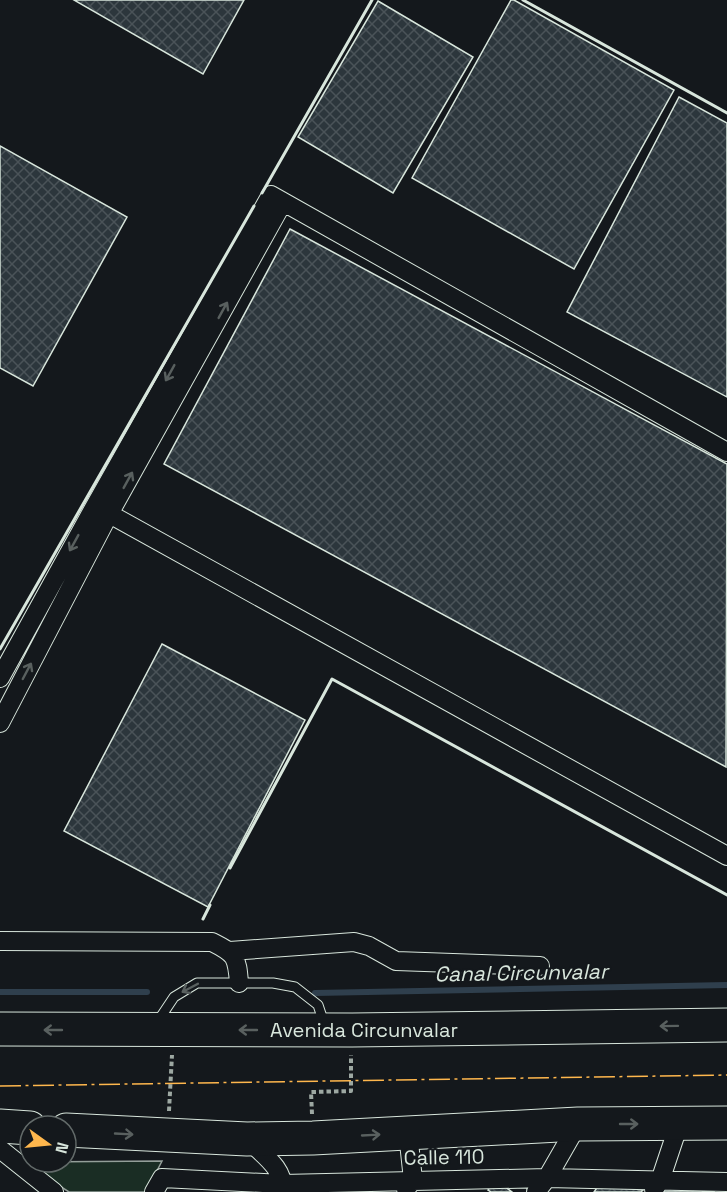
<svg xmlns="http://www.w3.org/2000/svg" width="727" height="1192" viewBox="0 0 727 1192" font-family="'Space Grotesk',sans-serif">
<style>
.park{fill:#1a2d24;stroke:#939e99;stroke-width:1.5}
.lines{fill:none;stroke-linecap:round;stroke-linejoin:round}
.stream{stroke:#2f3f4d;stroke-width:6}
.building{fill:url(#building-cross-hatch);stroke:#d8e6dc;stroke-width:1.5}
.lane-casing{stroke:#d8e6dc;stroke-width:11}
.street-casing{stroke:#d8e6dc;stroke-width:20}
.highway-casing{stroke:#d8e6dc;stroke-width:35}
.path{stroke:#9da8a2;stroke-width:4;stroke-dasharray:4.5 3;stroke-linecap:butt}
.lane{stroke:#14181c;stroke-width:9}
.street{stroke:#14181c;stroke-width:18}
.highway{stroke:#14181c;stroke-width:33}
.wall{stroke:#d8e6dc;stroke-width:3}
.power{stroke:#ffb74d;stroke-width:1.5;stroke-dasharray:21 4.5 3 4.5;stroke-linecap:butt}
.oneway{stroke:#59605f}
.labels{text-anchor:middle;stroke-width:4.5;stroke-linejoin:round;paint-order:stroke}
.street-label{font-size:20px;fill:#d8e6dc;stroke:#14181c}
.water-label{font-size:21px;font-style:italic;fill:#d8e6dc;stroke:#14181c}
</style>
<defs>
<pattern id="building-cross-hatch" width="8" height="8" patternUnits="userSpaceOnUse" patternTransform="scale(1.5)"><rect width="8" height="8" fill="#2c363c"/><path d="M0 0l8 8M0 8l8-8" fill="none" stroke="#4a5358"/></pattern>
</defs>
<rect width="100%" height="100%" fill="#14181c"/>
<path class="park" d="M 21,1161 L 30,1162 L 162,1161 L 146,1192 L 69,1192 Z"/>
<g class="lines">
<path class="stream" d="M 0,992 L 147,992
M 315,993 L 727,985"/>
</g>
<path class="building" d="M 74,0 L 244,0 L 203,74 Z
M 511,0 L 514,0 L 674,90 L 574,269 L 412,178 Z
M 378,1 L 473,57 L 393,193 L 298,137 Z
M 679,97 L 727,123 L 727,397 L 567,312 Z
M 0,146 L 127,217 L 33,386 L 0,368 Z
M 290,229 L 727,464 L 726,767 L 164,464 Z
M 162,644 L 305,720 L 208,907 L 64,831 Z
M 496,1180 L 512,1192 L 491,1192 L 488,1190 Z
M 599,1185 L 643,1190 L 641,1192 L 594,1192 Z
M 666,1186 L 715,1192 L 662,1192 Z"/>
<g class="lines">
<defs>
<path id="lane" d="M 158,1021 L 174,997 L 197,983 L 273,983 L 295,987 L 318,1005 L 324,1023"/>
<path id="street" d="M 95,506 L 727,856
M 0,678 L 95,506 L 271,195 L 727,452
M 0,723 L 109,514 L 283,202
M 0,941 L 212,942 C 236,954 237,957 239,983
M 230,951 L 354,942 L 369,946 L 396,961 L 540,966
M 247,1139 C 262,1154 286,1169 282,1192
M 0,1149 L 54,1192
M 406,1189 L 413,1180 L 408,1133
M 654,1189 L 660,1181 L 679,1124
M 154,1192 L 162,1178 L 283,1184 L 547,1178 L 727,1182
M 536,1192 L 547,1178 L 578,1124"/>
<path id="highway" d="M 0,1029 L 352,1030 L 727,1025
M 0,1126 L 30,1128
M 66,1130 L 247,1139 L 313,1138 L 578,1124 L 727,1123"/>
</defs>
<use href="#lane" class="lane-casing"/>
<use href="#street" class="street-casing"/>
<use href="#highway" class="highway-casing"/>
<path class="path" d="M 169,1111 L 172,1055
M 312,1114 L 311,1092 L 351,1091 L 351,1055"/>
<use href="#lane" class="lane"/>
<use href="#street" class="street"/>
<use href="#highway" class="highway"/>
<path class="wall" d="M 523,0 L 727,113
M 262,193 L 372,0
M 0,649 L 254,206
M 230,868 L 332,679 L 727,895
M 203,919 L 210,905"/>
<path class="power" d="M 0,1086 L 727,1075"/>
</g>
<defs><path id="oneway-shaft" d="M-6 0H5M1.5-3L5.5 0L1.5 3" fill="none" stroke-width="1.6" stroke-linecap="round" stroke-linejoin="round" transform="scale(1.5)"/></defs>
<g class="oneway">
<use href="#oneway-shaft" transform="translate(223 310) rotate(-61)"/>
<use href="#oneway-shaft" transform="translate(170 373) rotate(119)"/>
<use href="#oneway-shaft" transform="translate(128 480) rotate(-61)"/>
<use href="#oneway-shaft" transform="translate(74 543) rotate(119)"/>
<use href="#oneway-shaft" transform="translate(27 671) rotate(-62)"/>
<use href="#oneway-shaft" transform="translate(190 988) rotate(152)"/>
<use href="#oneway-shaft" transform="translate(669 1026) rotate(179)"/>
<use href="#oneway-shaft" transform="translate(53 1030) rotate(-180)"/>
<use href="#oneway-shaft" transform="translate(248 1030) rotate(-180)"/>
<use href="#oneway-shaft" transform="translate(629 1124)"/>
<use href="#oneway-shaft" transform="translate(124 1134) rotate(3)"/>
<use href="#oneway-shaft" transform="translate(371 1135) rotate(-3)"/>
</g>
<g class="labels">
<g class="street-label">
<text x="364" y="1037">Avenida Circunvalar</text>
<text transform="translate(444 1157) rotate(-1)" y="7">Calle 110</text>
</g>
<g class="water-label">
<text transform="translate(521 973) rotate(-1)" y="7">Canal Circunvalar</text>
</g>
</g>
<g transform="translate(48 1144) rotate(105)"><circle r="28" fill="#14181c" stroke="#626a69" stroke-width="1.5"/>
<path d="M0-4.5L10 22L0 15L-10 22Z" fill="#ffb74d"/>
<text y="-9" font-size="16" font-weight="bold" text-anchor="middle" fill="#d8e6dc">N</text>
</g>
</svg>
